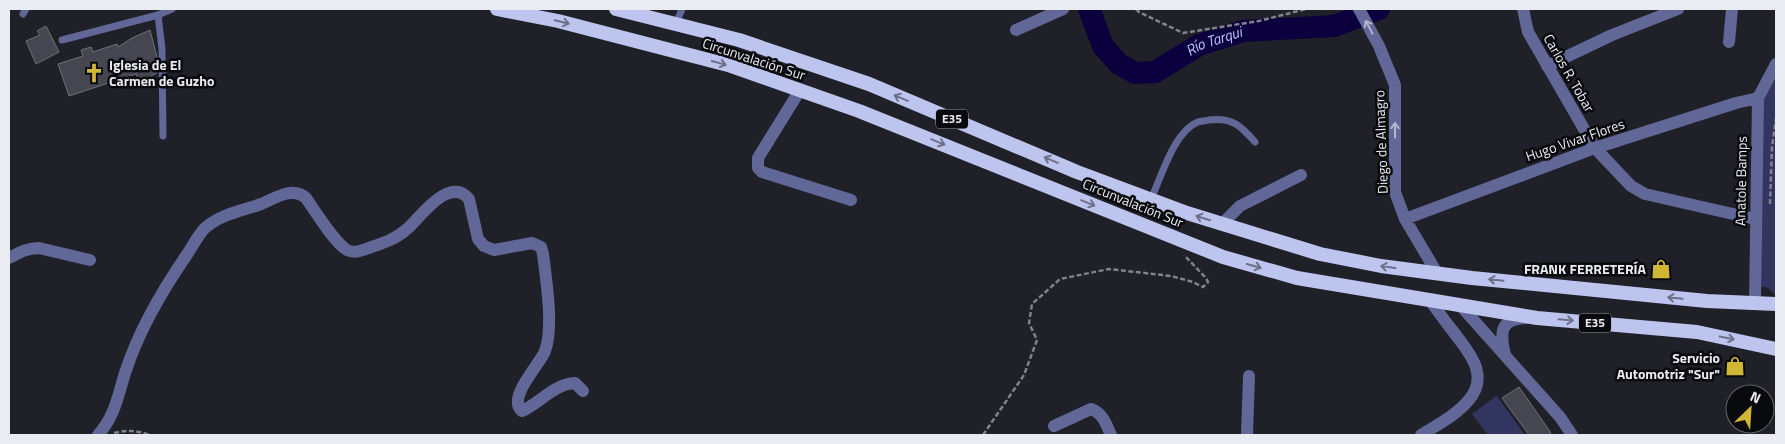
<svg xmlns="http://www.w3.org/2000/svg" width="1785" height="444" viewBox="0 0 1785 444" font-family="'Titillium Web',sans-serif">
<style>
.green{fill:#31355f}
.lines{fill:none;stroke-linecap:round;stroke-linejoin:round}
.river{stroke:#0b003d;stroke-width:22}
.building{fill:#45464f;stroke:#6f717a}
.path{stroke:#82838a;stroke-width:2.5;stroke-dasharray:5 2.5;stroke-linecap:butt}
.service{stroke:#616797;stroke-width:7}
.minor{stroke:#616797;stroke-width:12}
.tertiary{stroke:#616797;stroke-width:12}
.trunk{stroke:#bdc4ee;stroke-width:14}
.oneway{stroke:#6c7089}
.oneway2{stroke:#b4b7ce}
.labels{text-anchor:middle;stroke-width:5;stroke-linejoin:round;paint-order:stroke}
.shield{fill:#090a0d;stroke:#a7a8ad;stroke-width:1}
.shield-label{font-size:12px;font-weight:bold;fill:#ebecf2}
.street-label{font-size:14px;fill:#ebecf2;stroke:#090a0d}
.poi-label{font-size:14px;font-weight:bold;fill:#ebecf2;stroke:#090a0d;text-anchor:end}
.water-label{font-size:15px;font-style:italic;fill:#b8c2fc;stroke:#090a0d}
</style>
<rect width="100%" height="100%" fill="#1f2028"/>
<path class="green" d="M 1776,74 L 1776,295 L 1768,288 L 1761,286 L 1763,100 Z
M 1496,396 L 1497,396 L 1525,435 L 1488,435 L 1472,414 Z"/>
<g class="lines">
<path class="river" id="s1" d="M 1089,9 L 1103,46 L 1119,64 L 1135,73 L 1155,72 L 1199,45 L 1243,31 L 1334,26 L 1379,9"/>
</g>
<path class="building" d="M 46,26 L 59,52 L 36,64 L 26,41 L 40,35 L 37,31 Z
M 150,30 L 157,57 L 157,73 L 139,82 L 136,74 L 69,96 L 58,64 L 83,56 L 81,50 L 91,47 L 93,52 L 117,44 L 118,47 L 132,38 Z
M 1519,387 L 1549,430 L 1551,435 L 1529,435 L 1502,398 Z"/>
<g class="lines">
<path class="path" d="M 1136,9 L 1139,12 L 1183,33 L 1259,21 L 1306,9
M 1770,204 L 1772,147 L 1776,118
M 114,433 C 127,430 137,430 149,435
M 983,435 L 1024,375 L 1037,340 L 1029,323 L 1032,304 L 1060,279 L 1109,269 L 1171,276 L 1193,282 L 1203,287 L 1208,282 L 1206,278 L 1184,255"/>
<path class="service" d="M 23,14 L 26,9
M 158,15 L 162,49 L 163,136
M 676,24 L 682,9
M 62,40 L 158,15 L 172,9
M 1151,199 C 1161,178 1174,131 1198,122 C 1201,121 1206,121 1209,120 C 1232,117 1241,126 1255,142"/>
<path class="minor" d="M 1359,9 L 1379,46 L 1395,85 L 1395,192 L 1405,219 L 1437,273
M 1523,9 L 1528,32 L 1595,148 L 1631,186 L 1645,194 L 1755,219
M 1016,30 L 1063,9
M 1729,42 L 1732,9
M 1547,66 L 1612,35 L 1678,9
M 800,90 L 758,158 L 758,168 L 762,172 L 851,200
M 1405,219 L 1595,148 L 1736,103 L 1758,98
M 1222,224 L 1240,206 L 1301,175
M 9,258 C 19,253 27,248 39,248 L 90,260
M 1755,304 L 1758,98 L 1776,64
M 1054,426 L 1091,409 C 1103,413 1106,424 1111,435
M 98,435 C 116,415 118,394 126,370 C 140,328 163,289 188,253 C 193,245 199,234 205,228 C 221,214 242,211 261,204 C 275,198 293,186 306,198 C 315,211 334,242 347,250 C 355,254 362,250 369,248 C 383,243 396,239 407,229 C 420,218 449,175 469,199 L 478,239 L 484,246 L 494,250 L 532,243 L 541,247 L 543,254 C 546,279 554,327 545,351 C 541,363 506,398 522,411 C 540,403 554,384 575,383 L 583,391
M 1247,435 L 1249,376
M 1421,435 C 1437,425 1455,416 1468,401 C 1491,375 1468,351 1452,330 C 1444,320 1437,310 1429,299"/>
<path class="tertiary" d="M 1460,305 L 1560,417 L 1572,435
M 1505,355 C 1500,334 1499,319 1525,318"/>
<path class="trunk" d="M 497,9 L 558,21 L 728,65 L 859,111 L 1223,257 L 1297,278 L 1537,318 L 1697,332 L 1776,349
M 616,9 L 739,40 L 869,84 L 1077,172 L 1187,213 L 1320,254 L 1381,266 L 1472,278 L 1707,301 L 1776,304"/>
</g>
<defs><path id="oneway-shaft" d="M-6 0H5M1.5-3L5.5 0L1.5 3" fill="none" stroke-width="1.6" stroke-linecap="round" stroke-linejoin="round" transform="scale(1.25)"/></defs>
<g class="oneway">
<use href="#oneway-shaft" transform="translate(562 22) rotate(14)"/>
<use href="#oneway-shaft" transform="translate(719 63) rotate(15)"/>
<use href="#oneway-shaft" transform="translate(901 98) rotate(-157)"/>
<use href="#oneway-shaft" transform="translate(938 142) rotate(22)"/>
<use href="#oneway-shaft" transform="translate(1051 160) rotate(-157)"/>
<use href="#oneway-shaft" transform="translate(1088 203) rotate(22)"/>
<use href="#oneway-shaft" transform="translate(1203 218) rotate(-163)"/>
<use href="#oneway-shaft" transform="translate(1254 266) rotate(16)"/>
<use href="#oneway-shaft" transform="translate(1388 267) rotate(-172)"/>
<use href="#oneway-shaft" transform="translate(1496 280) rotate(-174)"/>
<use href="#oneway-shaft" transform="translate(1675 298) rotate(-174)"/>
<use href="#oneway-shaft" transform="translate(1566 320) rotate(5)"/>
<use href="#oneway-shaft" transform="translate(1727 338) rotate(11)"/>
</g>
<g class="oneway2">
<use href="#oneway-shaft" transform="translate(1369 27) rotate(-118)"/>
<use href="#oneway-shaft" transform="translate(1395 130) rotate(-90)"/>
</g>
<defs>
<symbol id="church-bare" viewBox="-9 -9 18 18"><path d="M-1.2-6h2.4v3.5h3.3v2.4h-3.3V6h-2.4V-.1h-3.3v-2.4h3.3Z" fill="#d1b736" stroke="#090a0d" stroke-width="2.5" paint-order="stroke"/></symbol>
<symbol id="shop-bare" viewBox="-9 -9 18 18"><path d="M-5-2.5h2.3a2.7 3.5 0 0 1 5.4 0H5L5.5 6h-11ZM-1.5-2.5h3a1.5 2.3 0 0 0-3 0Z" fill="#d1b736" stroke="#090a0d" stroke-width="2.5" paint-order="stroke"/></symbol>
</defs>
<g fill-rule="evenodd">
<use href="#church-bare" x="80" y="59" width="28" height="28"/>
<use href="#shop-bare" x="1647" y="255" width="28" height="28"/>
<use href="#shop-bare" x="1721" y="352" width="28" height="28"/>
</g>
<g class="labels">
<g class="shield">
<rect x="936" y="109.5" width="32" height="19" rx="4"/>
<rect x="1579" y="313.5" width="32" height="19" rx="4"/>
</g>
<g class="shield-label">
<text x="952" y="123">E35</text>
<text x="1595" y="327">E35</text>
</g>
<g class="street-label">
<text transform="translate(754 59) rotate(18)" y="5">Circunvalación Sur</text>
<text transform="translate(1569 73) rotate(60)" y="5">Carlos R. Tobar</text>
<text transform="translate(1575 140) rotate(-19)" y="5">Hugo Vivar Flores</text>
<text transform="translate(1381 142) rotate(-92)" y="5">Diego de Almagro</text>
<text transform="translate(1741 181) rotate(-89)" y="5">Anatole Bamps</text>
<text transform="translate(1133 203) rotate(22)" y="5">Circunvalación Sur</text>
</g>
<g class="poi-label">
<text x="109" y="70" text-anchor="start">Iglesia de El<tspan x="109" dy="16">Carmen de Guzho</tspan></text>
<text x="1646" y="274">FRANK FERRETERÍA</text>
<text x="1720" y="363">Servicio<tspan x="1720" dy="16">Automotriz "Sur"</tspan></text>
</g>
<g class="water-label">
<text dy="5" stroke="none"><textPath href="#s1" startOffset="169">Río Tarqui</textPath></text>
</g>
</g>
<rect width="1785" height="444" fill="none" stroke="#ebecf2" stroke-width="20"/>
<g transform="translate(1750 409) rotate(25)"><circle r="24" fill="#090a0d" stroke="#636469"/>
<path d="M0-4L9 19L0 12L-9 19Z" fill="#d1b736"/>
<text y="-8" font-size="14" font-weight="bold" text-anchor="middle" fill="#ebecf2">N</text>
</g>
</svg>
